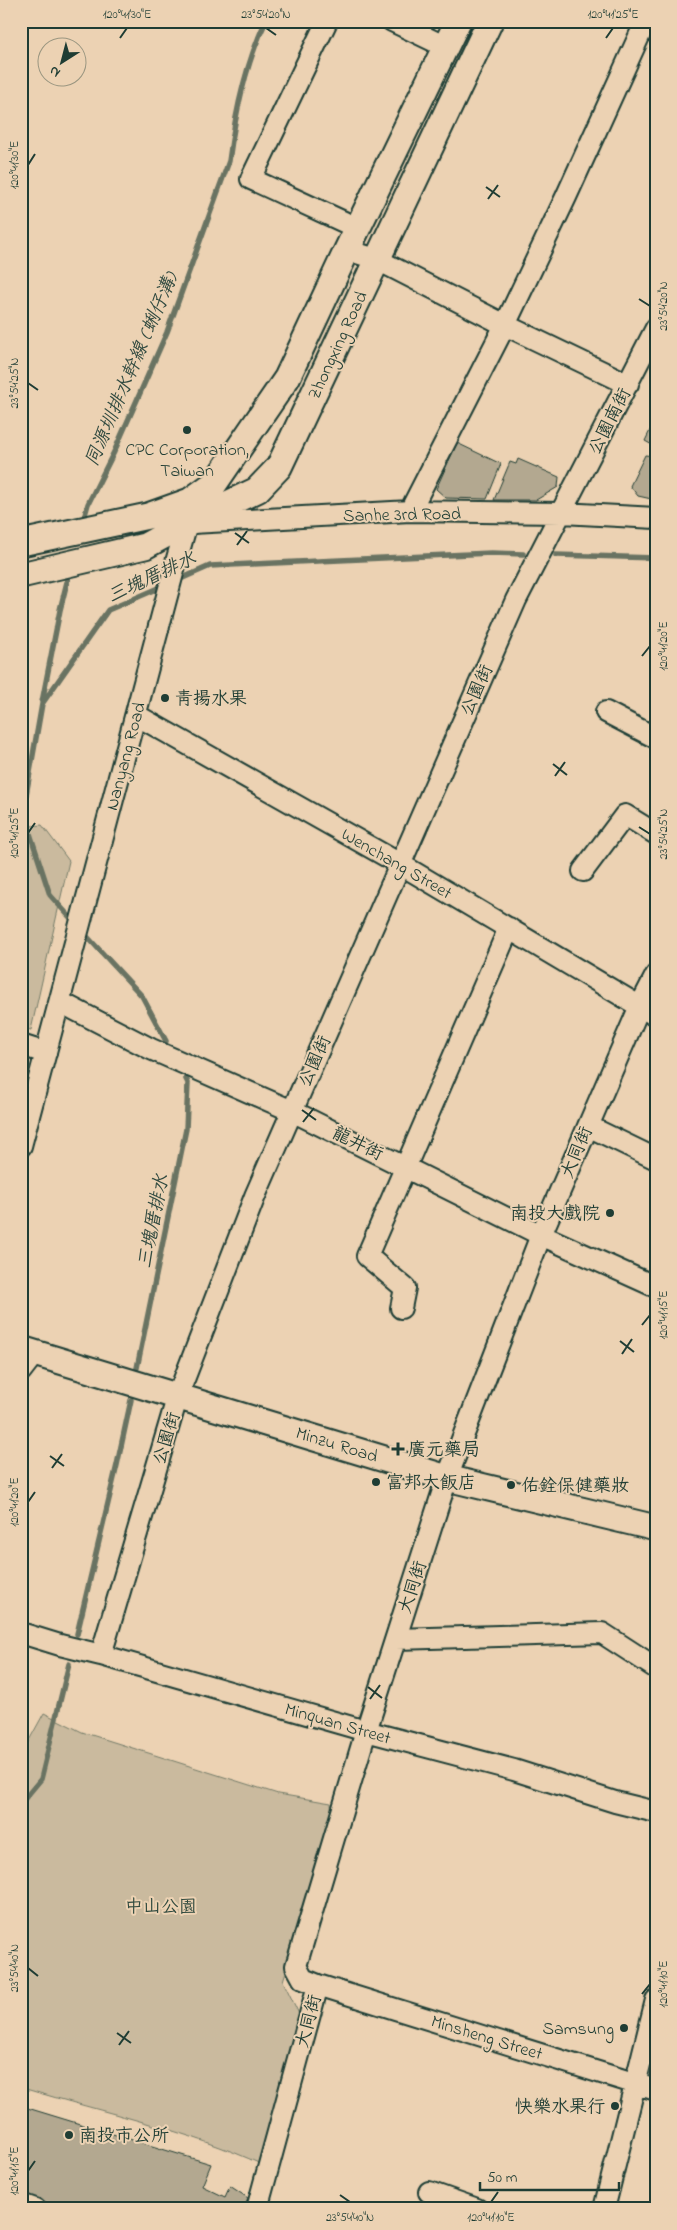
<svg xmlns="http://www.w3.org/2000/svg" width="677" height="2230" viewBox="0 0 677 2230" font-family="'Indie Flower','LXGW WenKai TC',sans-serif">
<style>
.green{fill:#caba9e;stroke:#747c69}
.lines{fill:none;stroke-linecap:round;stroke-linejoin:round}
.stream{stroke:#697362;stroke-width:5.5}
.building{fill:#b3a890;stroke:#1f3d34}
.minor-casing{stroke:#1f3d34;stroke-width:24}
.major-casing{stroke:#1f3d34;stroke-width:29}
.minor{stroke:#ecd2b3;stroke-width:20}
.major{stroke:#ecd2b3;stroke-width:25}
.ticks{fill:none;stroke:#1f3d34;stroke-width:2}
.poi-dot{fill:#1f3d34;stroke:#ecd2b3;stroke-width:2}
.labels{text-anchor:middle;stroke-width:4;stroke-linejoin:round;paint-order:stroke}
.street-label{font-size:18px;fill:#1f3d34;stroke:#ecd2b3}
.poi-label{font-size:18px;fill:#1f3d34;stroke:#ecd2b3;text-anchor:start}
.park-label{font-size:18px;fill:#304a3f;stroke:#ecd2b3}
.water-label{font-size:19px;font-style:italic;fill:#314a40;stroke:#ecd2b3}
.neatline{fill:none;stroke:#1f3d34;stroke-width:2}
.ticks-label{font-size:12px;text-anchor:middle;fill:#1f3d34}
</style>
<rect width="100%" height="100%" fill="#ecd2b3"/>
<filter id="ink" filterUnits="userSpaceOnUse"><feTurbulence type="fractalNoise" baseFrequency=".02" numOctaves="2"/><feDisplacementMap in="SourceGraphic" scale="10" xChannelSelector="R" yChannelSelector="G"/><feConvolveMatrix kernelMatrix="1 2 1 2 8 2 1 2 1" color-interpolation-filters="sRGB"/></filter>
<g filter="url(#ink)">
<path class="green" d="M 42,825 L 69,861 L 31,1030 L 21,1028 L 21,827 Z
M 44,1713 L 82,1732 L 278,1794 L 331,1803 L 332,1821 L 283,1981 L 299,2014 L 288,2072 L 263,2165 C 188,2130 105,2113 26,2089 L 21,2091 L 21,1755 Z"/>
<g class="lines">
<path class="stream" d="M 83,522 L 88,504 L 114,452 L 167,332 L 229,161 C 235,116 246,62 266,21
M 556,555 L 656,558
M 176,581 L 210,566 L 491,553 L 523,554
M 42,702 L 60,610 L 70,570
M 76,924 L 50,895 L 23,812 L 42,704 L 108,610 L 166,585
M 82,931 L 142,996 L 166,1041
M 137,1368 L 186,1129 L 188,1083 L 186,1079
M 77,1634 L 117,1465 L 131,1400
M 21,1803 L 41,1779 L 69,1664"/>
</g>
<path class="building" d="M 656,418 L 656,447 L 645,441 Z
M 457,443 L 501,464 L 487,499 L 446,498 L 436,489 Z
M 656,453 L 656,500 L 638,496 L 630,486 L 645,455 L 654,456 Z
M 518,459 L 559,477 L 558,487 L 536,500 L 494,500 L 510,462 L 516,464 Z
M 21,2106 L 211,2164 L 202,2186 L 225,2197 L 230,2186 L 248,2198 L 245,2209 L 65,2209 L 21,2195 Z"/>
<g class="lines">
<defs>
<path id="minor" d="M 327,21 L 251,179 L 357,228
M 392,21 L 446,47
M 347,250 L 376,259 L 505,325 L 628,384
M 410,511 L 505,325 L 566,197 L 646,21
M 192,523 L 410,511 L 562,513 L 656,518
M 606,712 L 656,738
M 136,715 L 400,864 L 656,1016
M 583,871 L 625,815 L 656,834
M 60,1002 L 151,1049 L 292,1111 L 541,1235 L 656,1287
M 21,1045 L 46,1053
M 588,1126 L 656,1159
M 21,1146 L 176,562 L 187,523 L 192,516
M 401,1308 L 405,1288 L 367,1256 L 509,928
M 21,1371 L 35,1353
M 21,1633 L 60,1645 L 101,1655 L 366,1731 L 514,1770 L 615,1802 L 656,1812
M 396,1639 L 602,1633 L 656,1668
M 101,1655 L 178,1395 L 255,1196 L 516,600 L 656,328
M 318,1985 L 656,2090
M 429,2192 L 477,2209
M 21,2204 L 35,2209
M 257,2209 L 318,1985 L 303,1979 L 296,1966 L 366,1731 L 447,1478 L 541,1235 L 640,1006 L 656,975
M 604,2209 L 656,2000"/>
<path id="major" d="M 21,543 L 148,516 L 190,501 L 215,483 L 287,378 L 347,250 L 458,21
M 21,575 L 145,546 L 187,523 L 257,490 L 279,467 L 490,21
M 21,1349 L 447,1478 L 656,1528"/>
</defs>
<use href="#minor" class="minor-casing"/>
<use href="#major" class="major-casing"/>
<use href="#minor" class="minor"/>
<use href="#major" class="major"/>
</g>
</g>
<path class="ticks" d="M 266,28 L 276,35M 120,38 L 127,28M 606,38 L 613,28M 28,165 L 35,154M 486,187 L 500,197M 488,199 L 498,185M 639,299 L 650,306M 28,383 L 38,390M 235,533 L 249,543M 237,545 L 247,531M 642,656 L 650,646M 553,764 L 567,775M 555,776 L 565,762M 639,827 L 650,834M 28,833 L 35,823M 302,1110 L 316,1120M 303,1122 L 314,1108M 642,1325 L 650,1315M 620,1341 L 634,1352M 622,1354 L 632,1339M 50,1456 L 64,1466M 52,1468 L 62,1454M 28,1502 L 35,1492M 368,1687 L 382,1698M 370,1699 L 380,1685M 28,1968 L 38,1976M 642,1994 L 650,1984M 117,2033 L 131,2043M 119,2045 L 129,2031M 28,2171 L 35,2161M 340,2195 L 350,2202M 491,2202 L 498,2192"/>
<g class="poi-dot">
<circle cx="187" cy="430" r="5"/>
<circle cx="165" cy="698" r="5"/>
<circle cx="610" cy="1213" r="5"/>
<path d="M395.5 1441.5h5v5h5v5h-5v5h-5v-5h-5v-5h5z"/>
<circle cx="376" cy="1482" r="5"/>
<circle cx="511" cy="1485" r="5"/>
<circle cx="624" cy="2028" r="5"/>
<circle cx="615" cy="2106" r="5"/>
<circle cx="69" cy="2135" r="5"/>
</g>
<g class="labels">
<g class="street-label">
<text transform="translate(337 345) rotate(-65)" y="6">Zhongxing Road</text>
<text transform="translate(609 421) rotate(-63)" y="6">公園南街</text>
<text transform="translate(402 514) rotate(-1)" y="6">Sanhe 3rd Road</text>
<text transform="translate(476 690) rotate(-66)" y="6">公園街</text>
<text transform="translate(125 756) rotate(-75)" y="6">Nanyang Road</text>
<text transform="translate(397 863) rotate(30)" y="6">Wenchang Street</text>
<text transform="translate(314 1061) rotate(-66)" y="6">公園街</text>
<text transform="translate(358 1143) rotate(26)" y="6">龍井街</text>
<text transform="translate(576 1152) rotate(-67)" y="6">大同街</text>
<text transform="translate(166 1438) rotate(-73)" y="6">公園街</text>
<text transform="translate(337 1444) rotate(17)" y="6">Minzu Road</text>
<text transform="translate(412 1587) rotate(-72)" y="6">大同街</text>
<text transform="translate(338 1723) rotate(16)" y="6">Minquan Street</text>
<text transform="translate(308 2021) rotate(-75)" y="6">大同街</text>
<text transform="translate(487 2037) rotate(17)" y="6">Minsheng Street</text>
</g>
<g class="poi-label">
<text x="187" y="455" text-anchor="middle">CPC Corporation,<tspan x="187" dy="21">Taiwan</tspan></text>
<text x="175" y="704">青揚水果</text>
<text x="600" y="1219" text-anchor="end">南投大戲院</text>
<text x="408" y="1455">廣元藥局</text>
<text x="386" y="1488">富邦大飯店</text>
<text x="521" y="1491">佑銓保健藥妝</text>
<text x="614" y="2034" text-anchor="end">Samsung</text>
<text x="605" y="2112" text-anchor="end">快樂水果行</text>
<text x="79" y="2141">南投市公所</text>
</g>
<g class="park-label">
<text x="161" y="1912">中山公園</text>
</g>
<g class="water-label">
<text transform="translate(130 369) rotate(-67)" y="7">同源圳排水幹線 (蜊仔溝)</text>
<text transform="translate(151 576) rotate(-25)" y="7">三塊厝排水</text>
<text transform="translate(152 1221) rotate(-79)" y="7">三塊厝排水</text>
</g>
</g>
<rect width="677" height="2230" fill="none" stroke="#ecd2b3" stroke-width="55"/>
<g transform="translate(62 62) rotate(216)"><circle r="24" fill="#ecd2b3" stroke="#9a9680"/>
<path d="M0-4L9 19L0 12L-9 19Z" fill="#1f3d34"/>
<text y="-8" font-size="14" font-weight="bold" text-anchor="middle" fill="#1f3d34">N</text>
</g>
<path d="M480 2182v8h139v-8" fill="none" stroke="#1f3d34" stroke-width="2.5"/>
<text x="487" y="2182" font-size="15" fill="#1f3d34" stroke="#ecd2b3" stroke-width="4" paint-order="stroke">50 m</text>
<rect x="28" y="28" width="622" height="2174" class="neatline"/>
<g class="ticks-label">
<text x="127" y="18">120°41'30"E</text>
<text x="266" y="18">23°54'20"N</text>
<text x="613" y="18">120°41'25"E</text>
<text transform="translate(14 165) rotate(-90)" y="4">120°41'30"E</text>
<text transform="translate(663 306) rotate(-90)" y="4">23°54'20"N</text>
<text transform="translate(14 383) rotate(-90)" y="4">23°54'25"N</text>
<text transform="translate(663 646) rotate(-90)" y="4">120°41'20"E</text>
<text transform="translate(14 833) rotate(-90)" y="4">120°41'25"E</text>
<text transform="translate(663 834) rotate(-90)" y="4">23°54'25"N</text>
<text transform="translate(663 1315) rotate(-90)" y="4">120°41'15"E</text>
<text transform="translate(14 1502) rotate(-90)" y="4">120°41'20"E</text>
<text transform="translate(14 1968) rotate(-90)" y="4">23°54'40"N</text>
<text transform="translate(663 1984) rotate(-90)" y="4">120°41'10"E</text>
<text transform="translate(14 2171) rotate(-90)" y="4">120°41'15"E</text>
<text x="350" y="2221">23°54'40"N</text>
<text x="491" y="2221">120°41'10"E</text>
</g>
</svg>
